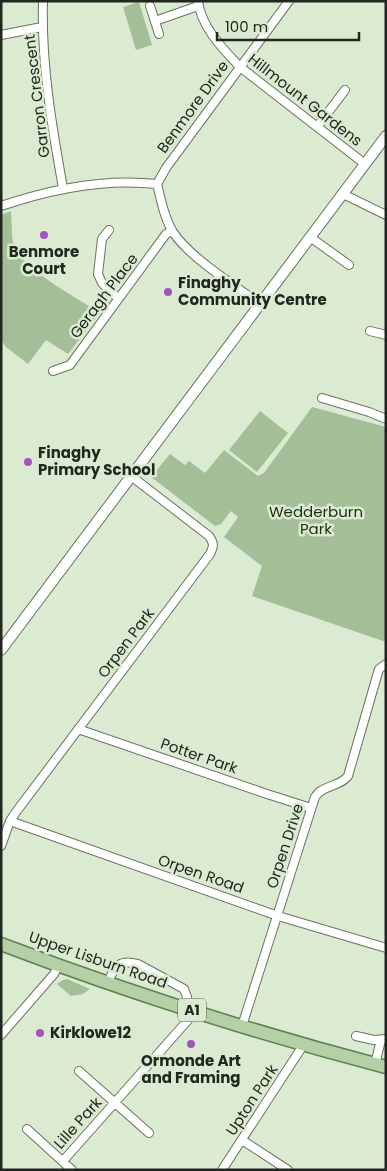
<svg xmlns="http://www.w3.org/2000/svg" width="387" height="1171" viewBox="0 0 387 1171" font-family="Poppins,sans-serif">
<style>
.green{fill:#a4be98}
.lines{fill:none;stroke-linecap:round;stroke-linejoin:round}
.minor-casing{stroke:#66755f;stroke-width:10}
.tertiary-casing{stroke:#66755f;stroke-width:12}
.primary-casing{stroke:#618050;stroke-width:15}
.minor{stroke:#fff;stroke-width:8}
.tertiary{stroke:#fff;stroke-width:10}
.primary{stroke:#b5d0a6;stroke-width:12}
.poi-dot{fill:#a453c4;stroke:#daebd1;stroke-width:2}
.labels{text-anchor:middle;stroke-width:5;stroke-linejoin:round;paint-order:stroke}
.shield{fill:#daebd1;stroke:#586254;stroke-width:1}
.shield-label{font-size:14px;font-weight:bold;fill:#21271e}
.street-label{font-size:15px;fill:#21271e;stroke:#daebd1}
.poi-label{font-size:15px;font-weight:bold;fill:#21271e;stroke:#daebd1;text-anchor:start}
.park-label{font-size:15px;fill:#193009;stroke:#daebd1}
</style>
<rect width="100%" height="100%" fill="#daebd1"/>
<path class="green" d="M 139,2 L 152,45 L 136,50 L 123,7 Z
M 11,211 C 12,222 11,235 14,246 C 22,269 79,299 100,313 L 68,354 L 46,340 L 28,364 L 6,347 L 1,340 L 1,215 Z
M 312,407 L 386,427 L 386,642 L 252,596 L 262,566 L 224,537 L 238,517 L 231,511 L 221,524 L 215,526 L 151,477 L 170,454 L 185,465 L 189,461 L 205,473 L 224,450 L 258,476 L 264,473 Z
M 260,411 L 288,433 L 257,472 L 229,450 Z
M 67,979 L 90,989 L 83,994 L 71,996 L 57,984 L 63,980 Z"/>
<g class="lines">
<defs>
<path id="minor" d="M 43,1 C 41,63 52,127 63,188
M 198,1 C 201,27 223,49 240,67 L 365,164
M 150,6 L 159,34
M 155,21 L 198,6
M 1,35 L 42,27
M 317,127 L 345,90
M 343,194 L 386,215
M 1,206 C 51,189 104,178 157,184
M 109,230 L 102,239 L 98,274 L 102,283 L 118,298
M 310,237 L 349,265
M 260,304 C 235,286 188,256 173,232 C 164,218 161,199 157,184 L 166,168 L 289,1
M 370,331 L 386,335
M 53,371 L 70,365 L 166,234 L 172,231
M 322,398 L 369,412 L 386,419
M 78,729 L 267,794 L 311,808
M 10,821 L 278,916 L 386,948
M 1,846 L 10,821 L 16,812 L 210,554 C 214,546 214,543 209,536 L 131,476
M 108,982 C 115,966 119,959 138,964 L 184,989 L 187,997 L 184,1007
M 242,1026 L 315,797 C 322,785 340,787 348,776 L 379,669 L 386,664
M 1,1035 L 54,974 L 59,964
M 356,1036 L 374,1040 L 386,1039
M 375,1064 L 381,1040
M 79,1071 L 149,1133
M 27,1129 L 72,1170
M 242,1140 L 288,1170
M 63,1161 L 188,1020 L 193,1010
M 222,1170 L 304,1044"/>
<path id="tertiary" d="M 1,650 L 386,136"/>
<path id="primary" d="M 1,944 C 127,992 256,1033 386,1067"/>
</defs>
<use href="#minor" class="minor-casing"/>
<use href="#tertiary" class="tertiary-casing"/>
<use href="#primary" class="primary-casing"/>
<use href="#minor" class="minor"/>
<use href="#tertiary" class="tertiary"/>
<use href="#primary" class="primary"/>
</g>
<g class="poi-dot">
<circle cx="44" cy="235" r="5"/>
<circle cx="168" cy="292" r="5"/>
<circle cx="28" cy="462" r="5"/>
<circle cx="40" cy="1033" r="5"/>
<circle cx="191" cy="1044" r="5"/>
</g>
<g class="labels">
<rect class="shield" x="178" y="998.5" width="28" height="23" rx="4"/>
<g class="shield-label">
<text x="192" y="1015">A1</text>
</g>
<g class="street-label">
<text transform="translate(37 96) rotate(-97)" y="5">Garron Crescent</text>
<text transform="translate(305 100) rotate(38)" y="5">Hillmount Gardens</text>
<text transform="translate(193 107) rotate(-54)" y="5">Benmore Drive</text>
<text transform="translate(104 296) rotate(-53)" y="5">Geragh Place</text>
<text transform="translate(126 643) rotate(-53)" y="5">Orpen Park</text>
<text transform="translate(199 756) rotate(19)" y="5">Potter Park</text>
<text transform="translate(285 846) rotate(-72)" y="5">Orpen Drive</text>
<text transform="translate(201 874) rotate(19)" y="5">Orpen Road</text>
<text transform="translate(98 960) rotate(19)" y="5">Upper Lisburn Road</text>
<text transform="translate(252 1100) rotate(-57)" y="5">Upton Park</text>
<text transform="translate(78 1123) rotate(-48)" y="5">Lille Park</text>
</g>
<g class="poi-label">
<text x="44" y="257" text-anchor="middle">Benmore<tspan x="44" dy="17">Court</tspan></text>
<text x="178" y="288">Finaghy<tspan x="178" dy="17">Community Centre</tspan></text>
<text x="38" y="458">Finaghy<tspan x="38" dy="17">Primary School</tspan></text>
<text x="50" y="1038">Kirklowe12</text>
<text x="191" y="1066" text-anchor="middle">Ormonde Art<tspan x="191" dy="17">and Framing</tspan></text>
</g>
<g class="park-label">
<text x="316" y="517">Wedderburn<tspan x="316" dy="17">Park</tspan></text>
</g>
</g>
<rect width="387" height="1171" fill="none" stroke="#21271e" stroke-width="5"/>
<path d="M217 32v8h142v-8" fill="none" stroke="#21271e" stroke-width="2.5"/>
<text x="225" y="32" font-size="15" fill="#21271e" stroke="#daebd1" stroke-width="4" paint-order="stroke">100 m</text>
</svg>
